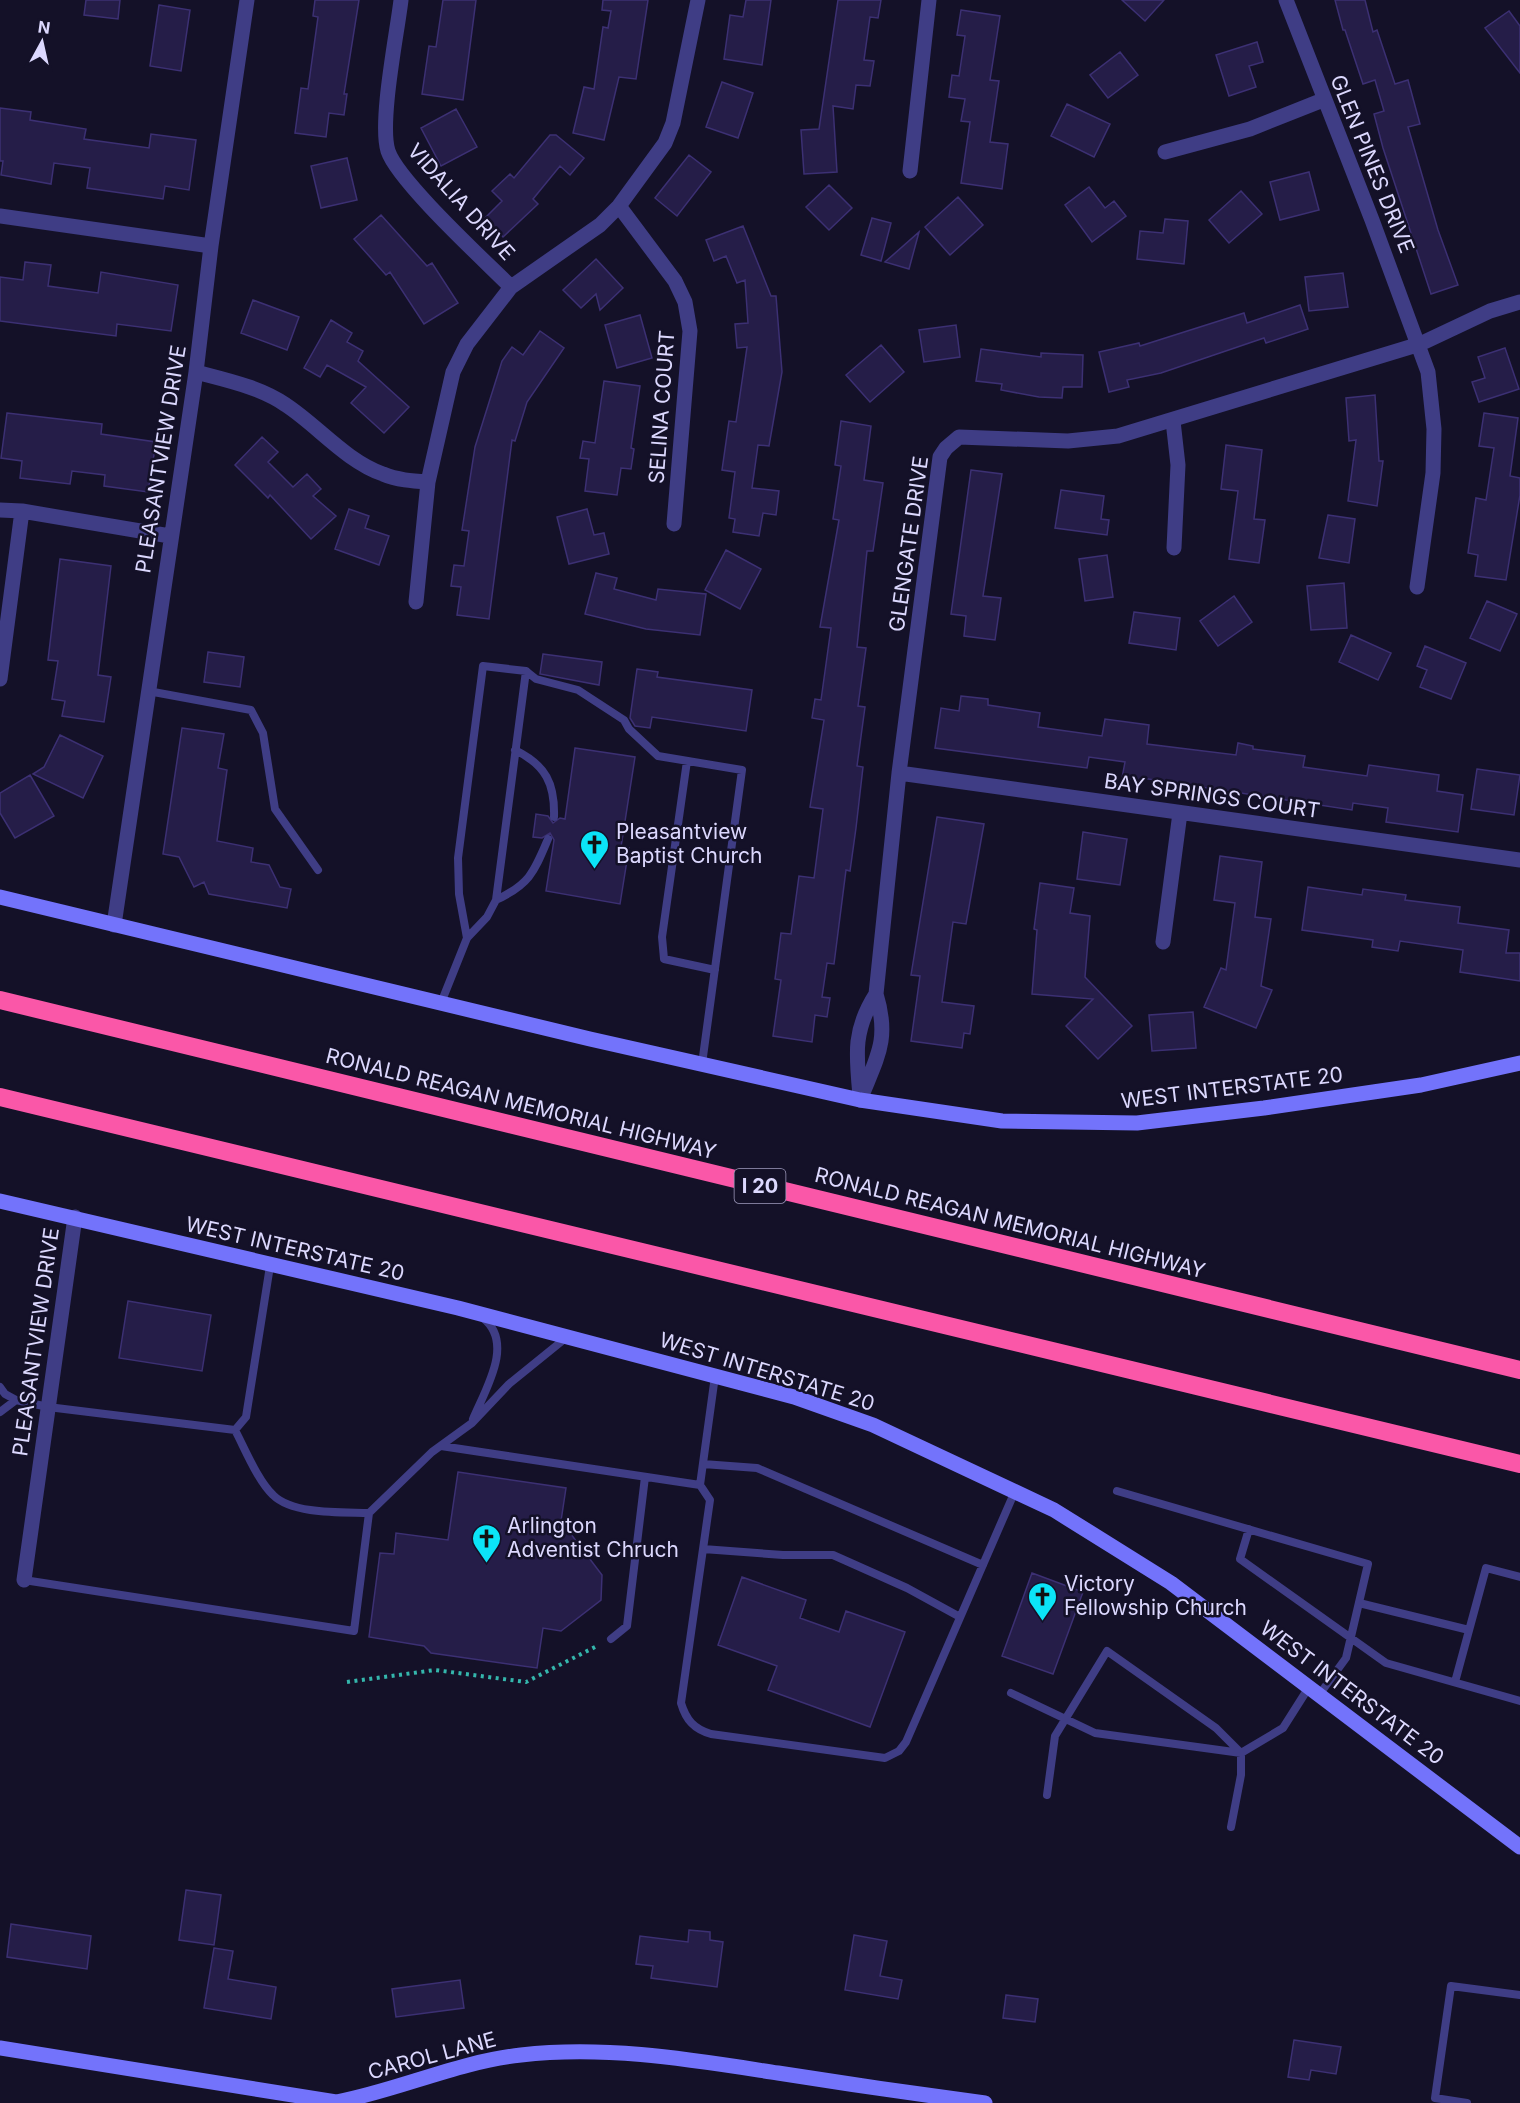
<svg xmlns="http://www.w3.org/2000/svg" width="1520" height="2103" viewBox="0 0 1520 2103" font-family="Inter,sans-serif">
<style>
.building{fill:#251d48;stroke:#3c3073;stroke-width:1.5}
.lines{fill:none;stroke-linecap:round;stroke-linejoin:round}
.path{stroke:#34b6ac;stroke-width:4;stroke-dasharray:3 4.5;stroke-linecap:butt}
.lane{stroke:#3f3d85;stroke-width:8}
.street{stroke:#3f3d85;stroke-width:15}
.secondary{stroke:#7373fb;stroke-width:15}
.highway{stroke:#fa57a8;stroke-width:18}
.labels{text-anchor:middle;stroke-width:5;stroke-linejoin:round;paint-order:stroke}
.shield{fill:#141128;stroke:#a09cbe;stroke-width:1.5}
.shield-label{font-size:20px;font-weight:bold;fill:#dcd8fe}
.street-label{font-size:21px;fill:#dcd8fe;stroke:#141128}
.poi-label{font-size:21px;fill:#dcd8fe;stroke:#141128;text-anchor:start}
</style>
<rect width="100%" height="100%" fill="#141128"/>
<path class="building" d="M 86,0 L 120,0 L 118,19 L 84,15 Z
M 315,0 L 359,0 L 344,94 L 347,94 L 344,115 L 329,113 L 326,137 L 295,133 L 301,88 L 308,89 L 318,17 L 313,16 Z
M 443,0 L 476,0 L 463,100 L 422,94 L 429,46 L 436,47 Z
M 603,0 L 648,0 L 636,79 L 619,77 L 604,140 L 573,133 L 584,87 L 594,89 L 603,27 L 608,28 L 611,11 L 602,10 Z
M 746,0 L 771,0 L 762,65 L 724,59 L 730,15 L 743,17 Z
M 838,0 L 881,0 L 878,18 L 870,17 L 864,60 L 874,61 L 870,86 L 856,85 L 853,109 L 833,106 L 837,172 L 804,174 L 801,130 L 819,129 Z
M 1122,0 L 1164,0 L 1145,21 Z
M 1335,0 L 1365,0 L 1373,32 L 1377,30 L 1395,84 L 1408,80 L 1420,124 L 1408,127 L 1438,230 L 1458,285 L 1431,294 L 1383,148 L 1374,114 L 1384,111 L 1375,80 L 1363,84 L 1345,30 L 1343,30 Z
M 159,5 L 190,10 L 181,71 L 150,66 Z
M 961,10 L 1000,16 L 990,80 L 999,81 L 990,142 L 1008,144 L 1002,189 L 961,183 L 970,122 L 961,121 L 965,99 L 949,97 L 952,75 L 959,76 L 965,36 L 957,35 Z
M 1509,11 L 1520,26 L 1520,73 L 1485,28 Z
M 1257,42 L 1263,62 L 1249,66 L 1256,87 L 1229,96 L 1216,55 Z
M 1120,52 L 1138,75 L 1108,98 L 1090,75 Z
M 722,82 L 753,93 L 738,138 L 706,127 Z
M 1067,104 L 1110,124 L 1094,157 L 1051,136 Z
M 0,108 L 31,112 L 30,120 L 86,129 L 84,139 L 149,148 L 151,134 L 196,140 L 189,190 L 165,186 L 163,199 L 87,188 L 90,168 L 54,163 L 51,184 L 1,175 L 3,161 L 0,161 Z
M 456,109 L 477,147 L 441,166 L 421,128 Z
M 550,135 L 556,135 L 584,158 L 570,175 L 560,166 L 533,199 L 538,204 L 503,237 L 485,218 L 502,201 L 492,191 L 510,174 L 514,178 Z
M 689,155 L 711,172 L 677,216 L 655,198 Z
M 347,158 L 357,200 L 321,208 L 311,166 Z
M 1309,172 L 1319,210 L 1280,220 L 1270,182 Z
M 829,185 L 852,208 L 829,230 L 806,207 Z
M 1089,187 L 1105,208 L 1114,201 L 1126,216 L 1092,242 L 1065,205 Z
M 1241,191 L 1262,214 L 1229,243 L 1209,220 Z
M 958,197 L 983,225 L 950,255 L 925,227 Z
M 381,215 L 427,266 L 432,263 L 458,303 L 424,324 L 390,272 L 386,275 L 354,239 Z
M 872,218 L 891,223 L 881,261 L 861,255 Z
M 1165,219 L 1188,221 L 1184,264 L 1137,259 L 1140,231 L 1163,233 Z
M 743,226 L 771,296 L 776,296 L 782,372 L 769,446 L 758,445 L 752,488 L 779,491 L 776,515 L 763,513 L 759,536 L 733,532 L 735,519 L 729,518 L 735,472 L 722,470 L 729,421 L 736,422 L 747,347 L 737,348 L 735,324 L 748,323 L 745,280 L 737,283 L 726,256 L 714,261 L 706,240 Z
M 919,232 L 909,269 L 885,262 Z
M 596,259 L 623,288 L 600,310 L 596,294 L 581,308 L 563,290 Z
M 25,262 L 51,265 L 48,286 L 98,293 L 101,272 L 178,285 L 171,331 L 117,324 L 116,336 L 0,321 L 0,277 L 23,280 Z
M 1343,273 L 1348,307 L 1309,311 L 1305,277 Z
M 253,300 L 299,317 L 287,350 L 241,333 Z
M 1300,305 L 1308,329 L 1266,343 L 1264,338 L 1161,373 L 1127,380 L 1129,387 L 1109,392 L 1099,352 L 1139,343 L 1140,346 L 1244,313 L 1247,323 Z
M 640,315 L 652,358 L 617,368 L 605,325 Z
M 331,320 L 352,333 L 347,342 L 363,351 L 358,361 L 409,407 L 384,433 L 351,403 L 366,387 L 327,365 L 320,377 L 304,368 Z
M 956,325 L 960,357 L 924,362 L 919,330 Z
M 540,331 L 564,348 L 527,402 L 515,441 L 512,440 L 489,619 L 457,615 L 461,587 L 451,586 L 454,565 L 464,566 L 469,531 L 462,530 L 475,447 L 502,361 L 512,347 L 523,355 Z
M 881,345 L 904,372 L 870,402 L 846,375 Z
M 1505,348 L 1519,389 L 1479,402 L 1472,382 L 1485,378 L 1478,357 Z
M 981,349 L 1041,357 L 1041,353 L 1083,355 L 1082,387 L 1063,387 L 1062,398 L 1039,397 L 1001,390 L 1002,384 L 976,381 Z
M 604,381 L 640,386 L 631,448 L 634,449 L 631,469 L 621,468 L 617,495 L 585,491 L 589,459 L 580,458 L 583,441 L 595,443 Z
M 1375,395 L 1379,461 L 1383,461 L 1377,506 L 1348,501 L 1356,440 L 1349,441 L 1346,398 Z
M 7,413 L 102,424 L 101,434 L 156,442 L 148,492 L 104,486 L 105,475 L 72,471 L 70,484 L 20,478 L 22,461 L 1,458 Z
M 1484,413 L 1518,418 L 1510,476 L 1520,478 L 1520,495 L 1506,580 L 1475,576 L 1478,555 L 1468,553 L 1476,498 L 1486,500 L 1494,448 L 1479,446 Z
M 841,421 L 871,426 L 864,480 L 883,483 L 873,551 L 867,551 L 857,647 L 866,648 L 858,706 L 865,707 L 857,766 L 863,767 L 856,828 L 850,871 L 846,870 L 834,964 L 827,963 L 822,997 L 830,998 L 827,1017 L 815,1015 L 812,1042 L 773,1036 L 781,980 L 775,979 L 781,933 L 791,934 L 799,876 L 814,878 L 823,809 L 810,807 L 824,720 L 812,718 L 815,699 L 821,700 L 831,628 L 820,627 L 839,520 L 833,519 L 841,466 L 835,465 Z
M 262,437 L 278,452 L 268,462 L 293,487 L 307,474 L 321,489 L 313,496 L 336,516 L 311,539 L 270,495 L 268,498 L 235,465 Z
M 1226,445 L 1262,450 L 1254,519 L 1265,520 L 1259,563 L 1229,559 L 1238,491 L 1221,489 Z
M 971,470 L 1002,474 L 983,596 L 1001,598 L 995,640 L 964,636 L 966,616 L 951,614 Z
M 1061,490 L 1104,496 L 1101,519 L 1109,520 L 1107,535 L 1055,528 Z
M 349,509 L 369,516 L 365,528 L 389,536 L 379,565 L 335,549 Z
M 587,509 L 594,535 L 604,533 L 609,554 L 569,564 L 557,517 Z
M 1328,515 L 1355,519 L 1349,563 L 1319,558 Z
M 726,550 L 761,569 L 740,609 L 705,590 Z
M 1107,555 L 1113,597 L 1085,601 L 1079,559 Z
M 60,559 L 111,566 L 98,675 L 111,677 L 104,722 L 62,716 L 65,701 L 52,699 L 58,661 L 48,660 Z
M 596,573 L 617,578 L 614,589 L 656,600 L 658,589 L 706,594 L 700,635 L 646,629 L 585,614 Z
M 1344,583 L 1347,628 L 1311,630 L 1307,586 Z
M 1234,596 L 1252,622 L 1218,646 L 1200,621 Z
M 1487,601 L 1517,614 L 1500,651 L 1470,638 Z
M 1134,612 L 1180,618 L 1176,650 L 1129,643 Z
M 1351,635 L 1391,653 L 1378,680 L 1339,662 Z
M 1425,646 L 1466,663 L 1451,699 L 1420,687 L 1427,670 L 1417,666 Z
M 208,652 L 244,657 L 240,687 L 204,682 Z
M 543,654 L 602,662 L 599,685 L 540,674 Z
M 637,669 L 658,672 L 657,677 L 752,690 L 746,731 L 652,717 L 650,728 L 635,726 L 630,718 Z
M 961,696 L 988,699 L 988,705 L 1040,713 L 1038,727 L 1102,736 L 1105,719 L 1149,725 L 1147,744 L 1236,755 L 1238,743 L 1253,746 L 1253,749 L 1305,756 L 1303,767 L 1367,776 L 1369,765 L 1439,775 L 1437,791 L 1463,795 L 1458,832 L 1386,822 L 1388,808 L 1353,803 L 1352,810 L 1142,778 L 1141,780 L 1122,778 L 1125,762 L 1089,757 L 1087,768 L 935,748 L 941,708 L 959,711 Z
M 182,728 L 224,734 L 218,768 L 227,770 L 217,841 L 253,848 L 251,862 L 269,865 L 280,887 L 291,889 L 287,908 L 209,894 L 204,882 L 194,887 L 179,857 L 163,854 Z
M 60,735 L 103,756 L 83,798 L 33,774 L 44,767 Z
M 575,748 L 635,757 L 621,847 L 629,848 L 620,904 L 546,891 L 554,840 L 550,833 L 542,838 L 533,837 L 536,814 L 548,816 L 553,823 L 560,818 L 565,819 Z
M 1477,769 L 1520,775 L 1514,815 L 1471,809 Z
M 30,775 L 54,816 L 15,838 L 0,813 L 0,793 Z
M 937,817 L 984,824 L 966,924 L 953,922 L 942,1002 L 974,1006 L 970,1034 L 964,1033 L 962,1048 L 911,1041 L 920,976 L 911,975 Z
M 1083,832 L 1127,839 L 1120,885 L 1077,879 Z
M 1220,856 L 1262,862 L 1255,917 L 1271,919 L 1261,986 L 1272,990 L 1256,1028 L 1204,1007 L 1221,968 L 1226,970 L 1235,903 L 1214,900 Z
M 1040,883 L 1074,888 L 1070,913 L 1090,916 L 1085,977 L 1132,1026 L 1098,1059 L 1066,1026 L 1093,999 L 1032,994 L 1037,930 L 1034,929 Z
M 1308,887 L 1362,895 L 1363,889 L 1406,895 L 1405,900 L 1460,907 L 1458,923 L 1509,930 L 1506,953 L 1520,953 L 1520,981 L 1460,972 L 1463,950 L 1400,941 L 1398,951 L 1372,947 L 1373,940 L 1302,930 Z
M 1193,1012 L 1196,1048 L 1152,1051 L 1149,1015 Z
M 128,1301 L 211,1315 L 202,1371 L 119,1358 Z
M 458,1472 L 566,1488 L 561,1521 L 602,1575 L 601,1600 L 561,1631 L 543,1628 L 537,1668 L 431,1653 L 424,1646 L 369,1637 L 380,1553 L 394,1554 L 396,1533 L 448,1540 Z
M 1032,1573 L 1083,1592 L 1053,1674 L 1002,1656 Z
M 742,1577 L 806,1600 L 800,1618 L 839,1632 L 846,1611 L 905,1632 L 870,1727 L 768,1690 L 777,1666 L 718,1645 Z
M 186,1890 L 221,1895 L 214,1945 L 179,1940 Z
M 11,1924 L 91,1936 L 87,1969 L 7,1957 Z
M 689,1930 L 710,1932 L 710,1940 L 723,1942 L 717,1987 L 651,1978 L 653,1966 L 636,1964 L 640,1936 L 688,1942 Z
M 854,1935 L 887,1941 L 880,1976 L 902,1980 L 898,1999 L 845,1990 Z
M 214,1948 L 233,1951 L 228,1979 L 276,1987 L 271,2019 L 204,2008 Z
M 460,1980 L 464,2008 L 396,2017 L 392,1989 Z
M 1006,1995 L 1038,1999 L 1035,2022 L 1003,2018 Z
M 1294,2040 L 1341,2047 L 1336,2074 L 1311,2070 L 1309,2080 L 1288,2077 Z"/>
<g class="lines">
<path class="path" d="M 347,1682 L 435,1670 L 526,1682 L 599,1645"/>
<path class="lane" d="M 148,691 L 251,710 L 263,733 L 275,809 L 318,870
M 515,750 C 546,765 555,784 554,817
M 687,761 L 662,937 L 664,959 L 715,970
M 496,900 C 530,884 534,872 548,839
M 467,938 L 459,894 L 458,858 L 483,666 L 526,671 L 536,679 L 578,690 L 624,720 L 629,729 L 658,756 L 742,770 L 702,1064
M 441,1003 L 467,938 L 487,917 L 496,900 L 526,671
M 0,1387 L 5,1394 L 16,1400 L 48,1407 L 235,1430 L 246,1417 L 270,1266
M 0,1412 L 16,1400
M 473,1419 C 485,1390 515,1343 483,1318
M 235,1430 C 245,1449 258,1481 273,1495 C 293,1515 343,1512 369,1513
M 441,1446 L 700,1485 L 715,1376
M 703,1464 L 757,1468 L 983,1565
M 700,1485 L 710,1500 L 681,1703 C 686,1720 694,1729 711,1734 L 885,1758 L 899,1751 L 906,1742 L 1015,1491
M 1117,1491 L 1368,1564 L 1346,1658 L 1319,1695
M 1249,1529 L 1240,1559 L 1386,1663 L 1520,1701
M 703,1549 L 783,1555 L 833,1555 L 907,1588 L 960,1617
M 24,1580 L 354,1631 L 369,1513 L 432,1452 L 472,1423 L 509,1384 L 567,1337
M 1359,1603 L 1469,1630
M 611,1639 L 627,1626 L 645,1477
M 1455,1682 L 1486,1568 L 1520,1577
M 1011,1693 L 1095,1733 L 1241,1753 L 1283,1728 L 1309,1687
M 1047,1795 L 1055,1736 L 1107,1651 L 1216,1728 L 1241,1753 L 1241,1775 L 1231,1827
M 1467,2103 L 1435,2098 L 1451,1986 L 1520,1995"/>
<path class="street" d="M 401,0 C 397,34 379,122 388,151 C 398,181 484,260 511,287
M 1286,0 L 1372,220 L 1428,372 L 1434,429 L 1433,473 L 1417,587
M 1165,152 L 1250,129 L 1323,100
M 910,171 L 929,0
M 619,206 L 675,281 L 685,302 L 690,331 L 674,524
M 0,216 L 211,246
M 196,372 C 226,380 260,387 286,405 C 318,426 346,461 383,474 C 397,480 412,481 428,482
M 1173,421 L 1178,465 L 1174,548
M 0,510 L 22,511 L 170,536
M 416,602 L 428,482 L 453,372 L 467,344 L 511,287 L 600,225 L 619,206 L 665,143 L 673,123 L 698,0
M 0,679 L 22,511
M 899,773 L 1520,860
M 114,925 L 196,372 L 211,246 L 247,0
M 1163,942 L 1180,813
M 860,1095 C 856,1054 853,1030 876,994
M 860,1100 C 877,1057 890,1040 876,994 L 899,773 L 940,457 L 946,448 L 959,437 L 1068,441 L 1118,436 L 1420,344 L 1490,311 L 1520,302
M 24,1580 L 75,1217"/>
<path class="secondary" d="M 0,897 L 590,1039 L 860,1100 L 1002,1121 L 1137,1123 L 1264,1108 L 1421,1085 L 1520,1063
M 0,1201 L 458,1308 L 794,1397 L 873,1425 L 1054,1510 L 1171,1583 L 1520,1847
M 0,2048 L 336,2102 C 399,2090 457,2062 521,2055 C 607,2045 693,2060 778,2073 C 847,2084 916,2094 985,2103"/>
<path class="highway" d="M 0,1000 L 1520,1370
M 0,1097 L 1520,1464"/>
</g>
<defs>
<symbol id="church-pin" viewBox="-11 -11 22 30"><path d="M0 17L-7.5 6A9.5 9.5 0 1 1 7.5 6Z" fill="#0be4f7" stroke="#141128"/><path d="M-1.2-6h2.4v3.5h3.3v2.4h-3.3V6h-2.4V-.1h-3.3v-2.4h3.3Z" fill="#111"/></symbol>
</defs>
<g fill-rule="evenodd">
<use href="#church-pin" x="578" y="828" width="33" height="45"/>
<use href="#church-pin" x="470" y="1522" width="33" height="45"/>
<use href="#church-pin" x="1026" y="1580" width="33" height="45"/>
</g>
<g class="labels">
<rect class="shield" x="734.5" y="1169" width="51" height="34" rx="4.5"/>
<g class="shield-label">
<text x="760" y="1193">I 20</text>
</g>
<g class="street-label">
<text transform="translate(1372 164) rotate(68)" y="7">GLEN PINES DRIVE</text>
<text transform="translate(461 202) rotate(48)" y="7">VIDALIA DRIVE</text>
<text transform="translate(662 407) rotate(-86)" y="7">SELINA COURT</text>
<text transform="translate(161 459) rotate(-81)" y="7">PLEASANTVIEW DRIVE</text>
<text transform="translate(909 544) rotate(-82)" y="7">GLENGATE DRIVE</text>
<text transform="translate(1212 796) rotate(8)" y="7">BAY SPRINGS COURT</text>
<text transform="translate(1232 1088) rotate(-7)" y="7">WEST INTERSTATE 20</text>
<text transform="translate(521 1104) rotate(14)" y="7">RONALD REAGAN MEMORIAL HIGHWAY</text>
<text transform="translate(1010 1223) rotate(14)" y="7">RONALD REAGAN MEMORIAL HIGHWAY</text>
<text transform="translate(295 1249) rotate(13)" y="7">WEST INTERSTATE 20</text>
<text transform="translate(36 1342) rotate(-82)" y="7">PLEASANTVIEW DRIVE</text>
<text transform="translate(767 1372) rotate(17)" y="7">WEST INTERSTATE 20</text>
<text transform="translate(1352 1693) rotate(37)" y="7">WEST INTERSTATE 20</text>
<text transform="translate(432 2056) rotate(-15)" y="7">CAROL LANE</text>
</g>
<g class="poi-label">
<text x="616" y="839">Pleasantview<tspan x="616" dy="24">Baptist Church</tspan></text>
<text x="507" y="1533">Arlington<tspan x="507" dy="24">Adventist Chruch</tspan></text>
<text x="1064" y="1591">Victory<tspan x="1064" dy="24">Fellowship Church</tspan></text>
</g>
</g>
<g transform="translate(42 42) rotate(8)" stroke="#141128" stroke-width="4.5" paint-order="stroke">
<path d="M0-4.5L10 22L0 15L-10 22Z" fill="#dcd8fe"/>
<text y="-9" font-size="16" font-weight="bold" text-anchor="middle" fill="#dcd8fe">N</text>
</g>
</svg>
